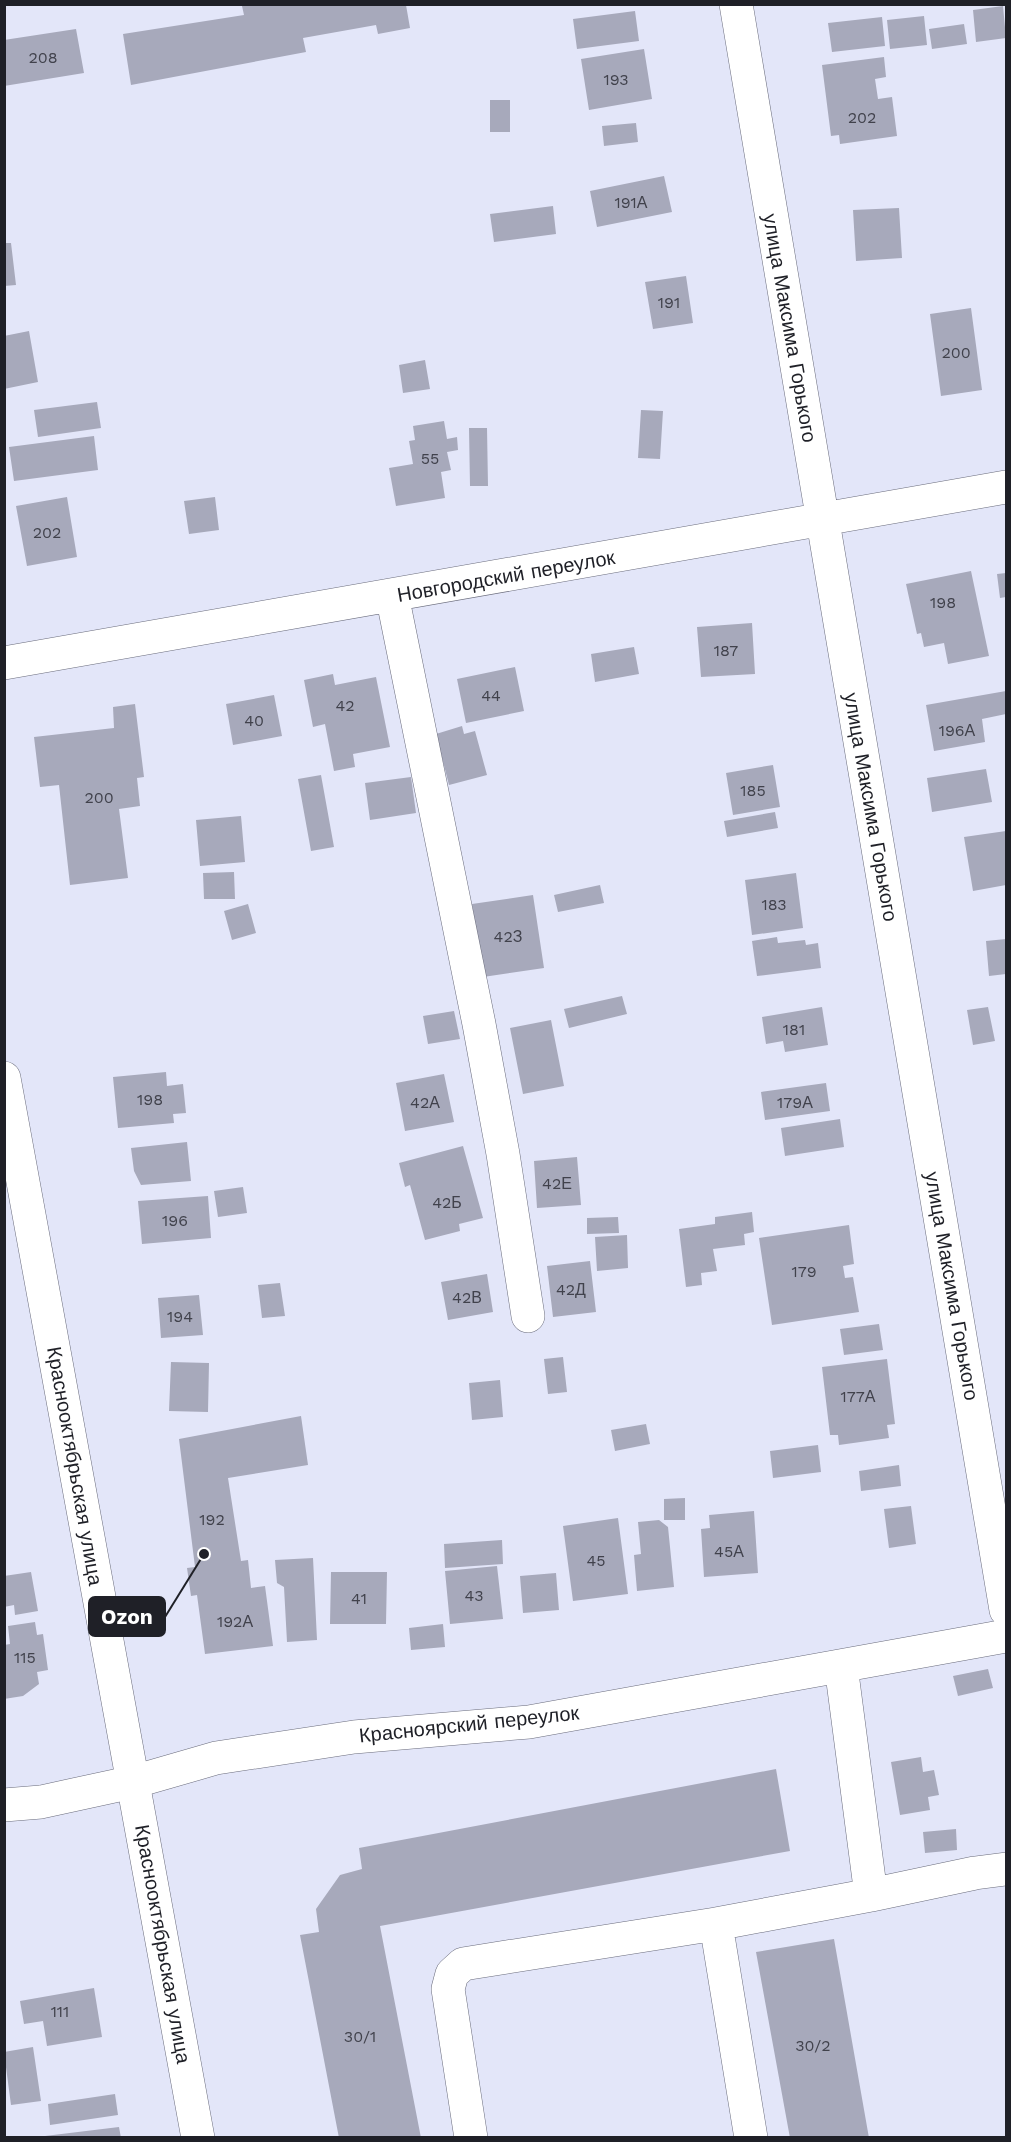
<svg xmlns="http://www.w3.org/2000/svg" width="1011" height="2142" viewBox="0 0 1011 2142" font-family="'Work Sans',sans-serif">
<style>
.building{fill:#a7a9bb}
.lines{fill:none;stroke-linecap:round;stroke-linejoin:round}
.minor-casing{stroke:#6a6c7c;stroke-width:34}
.major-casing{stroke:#6a6c7c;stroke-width:34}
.minor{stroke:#fff;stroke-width:33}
.major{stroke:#fff;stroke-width:33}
.labels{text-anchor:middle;stroke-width:4.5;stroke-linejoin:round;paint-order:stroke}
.number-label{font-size:16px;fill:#41424c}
.street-label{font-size:20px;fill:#1f2027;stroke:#fff}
.leader{fill:none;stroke:#1f2027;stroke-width:2}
.callout-dot{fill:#1f2027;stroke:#fff;stroke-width:2}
.callout{fill:#1f2027;stroke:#1f2027;stroke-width:2}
.callout-label{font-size:21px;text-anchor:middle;font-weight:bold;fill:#fff}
</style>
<rect width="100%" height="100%" fill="#e3e6f9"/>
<path class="building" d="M 243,5 L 406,5 L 410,28 L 378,34 L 376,25 L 303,38 L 306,52 L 131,85 L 123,34 L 244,15 L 242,6 Z
M 1003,6 L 1006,38 L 976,42 L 973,10 Z
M 635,11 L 639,41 L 577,49 L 573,19 Z
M 924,16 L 927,45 L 890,49 L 887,20 Z
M 882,17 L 885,46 L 832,52 L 828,23 Z
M 964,24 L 967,44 L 932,49 L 929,29 Z
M 76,29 L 84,73 L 4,86 L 4,40 Z
M 644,49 L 652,99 L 589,110 L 581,59 Z
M 884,57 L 886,77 L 875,79 L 878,99 L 892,97 L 897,136 L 840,144 L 839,135 L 831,136 L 822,65 Z
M 490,100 L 510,100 L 510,132 L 490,132 Z
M 636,123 L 638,142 L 604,146 L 602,126 Z
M 664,176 L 672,212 L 597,227 L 590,191 Z
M 553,206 L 556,234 L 494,242 L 490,214 Z
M 899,208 L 902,258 L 856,261 L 853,210 Z
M 4,243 L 11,243 L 16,285 L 4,286 Z
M 686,276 L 693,323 L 653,329 L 645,282 Z
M 971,308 L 982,390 L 941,396 L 930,314 Z
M 29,331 L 38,382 L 4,389 L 4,336 Z
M 425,360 L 430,389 L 403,393 L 399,365 Z
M 97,402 L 101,428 L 38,437 L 34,410 Z
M 641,410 L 663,411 L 660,459 L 638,458 Z
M 444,421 L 447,439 L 457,437 L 458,450 L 447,452 L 451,470 L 441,472 L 445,498 L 396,506 L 389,468 L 413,464 L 409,441 L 415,440 L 413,426 Z
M 469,428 L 487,428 L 488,486 L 470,486 Z
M 94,436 L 98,470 L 14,481 L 9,447 Z
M 67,497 L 77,557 L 27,566 L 16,506 Z
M 215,497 L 219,530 L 189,534 L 184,501 Z
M 971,571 L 989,656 L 948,664 L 944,643 L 924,647 L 921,633 L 917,634 L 906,584 Z
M 1006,573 L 1006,597 L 1000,598 L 997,574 Z
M 752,623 L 755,674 L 701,677 L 697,627 Z
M 634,647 L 639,674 L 595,682 L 591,654 Z
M 515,667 L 524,711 L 466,723 L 457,679 Z
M 333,674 L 335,685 L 376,677 L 390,747 L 353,754 L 355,767 L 334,771 L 325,724 L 313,727 L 304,680 Z
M 1006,691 L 1006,714 L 982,719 L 985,742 L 934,751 L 926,705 Z
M 274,695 L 282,736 L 233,745 L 226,704 Z
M 135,704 L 144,777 L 137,778 L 140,806 L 119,809 L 128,878 L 70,885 L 59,785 L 40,787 L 34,737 L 114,728 L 113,707 Z
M 462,726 L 464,734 L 475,731 L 487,775 L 449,785 L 436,734 Z
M 773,765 L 780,807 L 733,815 L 726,773 Z
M 986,769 L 992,802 L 932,812 L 927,778 Z
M 321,775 L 334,847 L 311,851 L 298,779 Z
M 411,777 L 416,813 L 370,820 L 365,783 Z
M 775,812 L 778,828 L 727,837 L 724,821 Z
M 241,816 L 245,862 L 200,866 L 196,820 Z
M 1006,831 L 1006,885 L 973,891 L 964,837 Z
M 234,872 L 235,899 L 204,899 L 203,873 Z
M 796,873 L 803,928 L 752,935 L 745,880 Z
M 600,885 L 604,903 L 558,912 L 554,895 Z
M 533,895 L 544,968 L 483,977 L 472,904 Z
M 248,904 L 256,933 L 232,940 L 224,911 Z
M 777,937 L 778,943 L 805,940 L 806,945 L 818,943 L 821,968 L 757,976 L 752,941 Z
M 1006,939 L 1006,974 L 989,976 L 986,941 Z
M 622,996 L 627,1014 L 569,1028 L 564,1009 Z
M 822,1007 L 828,1045 L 785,1052 L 783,1041 L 766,1044 L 762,1017 Z
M 988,1007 L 995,1041 L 973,1045 L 967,1010 Z
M 454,1011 L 460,1039 L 428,1044 L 423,1016 Z
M 551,1020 L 564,1086 L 523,1094 L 510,1028 Z
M 166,1072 L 167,1086 L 183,1084 L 186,1113 L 173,1114 L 174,1123 L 118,1128 L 113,1077 Z
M 444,1074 L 454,1122 L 405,1131 L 396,1083 Z
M 826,1083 L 830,1111 L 765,1120 L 761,1092 Z
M 840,1119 L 844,1147 L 785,1156 L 781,1128 Z
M 187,1142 L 191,1181 L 141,1185 L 134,1171 L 131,1148 Z
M 463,1146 L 483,1218 L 459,1224 L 460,1231 L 425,1240 L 410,1185 L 405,1187 L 399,1163 Z
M 577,1157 L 581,1205 L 537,1208 L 534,1161 Z
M 243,1187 L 247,1213 L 218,1217 L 214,1191 Z
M 208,1196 L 211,1238 L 142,1244 L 138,1201 Z
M 752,1212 L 754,1232 L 744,1234 L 745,1245 L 713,1249 L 717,1271 L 701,1273 L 702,1285 L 686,1287 L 679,1229 L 715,1224 L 715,1217 Z
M 618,1217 L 619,1233 L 587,1234 L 587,1218 Z
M 849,1225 L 854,1264 L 843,1266 L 845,1278 L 853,1277 L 859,1312 L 772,1325 L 759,1238 Z
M 627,1235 L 628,1268 L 597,1271 L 595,1237 Z
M 590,1261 L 596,1312 L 553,1317 L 547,1266 Z
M 487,1274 L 493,1312 L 448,1320 L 441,1282 Z
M 280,1283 L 285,1316 L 262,1318 L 258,1285 Z
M 199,1295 L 203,1335 L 161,1338 L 158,1298 Z
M 879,1324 L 883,1350 L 844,1355 L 840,1329 Z
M 563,1357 L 567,1392 L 548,1394 L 544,1359 Z
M 887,1359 L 895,1424 L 887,1425 L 889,1438 L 839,1445 L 838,1435 L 830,1435 L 822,1367 Z
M 171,1362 L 209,1363 L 208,1412 L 169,1411 Z
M 500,1380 L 503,1417 L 472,1420 L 469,1383 Z
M 301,1416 L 308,1465 L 228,1478 L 241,1561 L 248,1560 L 251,1588 L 265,1586 L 273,1646 L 205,1654 L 197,1595 L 191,1596 L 187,1568 L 195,1567 L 179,1439 Z
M 646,1424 L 650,1444 L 615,1451 L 611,1430 Z
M 818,1445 L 821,1472 L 773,1478 L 770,1451 Z
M 899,1465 L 901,1486 L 861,1491 L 859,1471 Z
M 685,1498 L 685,1520 L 664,1520 L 664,1499 Z
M 911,1506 L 916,1544 L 889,1548 L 884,1509 Z
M 754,1511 L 758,1573 L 704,1577 L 701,1529 L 710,1528 L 709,1515 Z
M 618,1518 L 628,1594 L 573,1601 L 563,1526 Z
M 659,1520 L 668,1527 L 674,1587 L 637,1591 L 634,1555 L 641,1554 L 638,1522 Z
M 502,1540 L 503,1564 L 445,1568 L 444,1544 Z
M 313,1558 L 317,1640 L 287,1642 L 284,1587 L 277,1583 L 275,1560 Z
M 497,1566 L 503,1619 L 450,1624 L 445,1571 Z
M 31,1572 L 38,1611 L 15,1615 L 14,1605 L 4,1607 L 4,1576 Z
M 331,1572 L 387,1572 L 386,1624 L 330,1624 Z
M 556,1573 L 559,1610 L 523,1613 L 520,1576 Z
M 35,1622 L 37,1635 L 43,1634 L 48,1670 L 37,1672 L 39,1684 L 23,1696 L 4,1699 L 4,1645 L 10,1644 L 8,1626 Z
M 443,1624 L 445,1647 L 411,1650 L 409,1628 Z
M 988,1669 L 993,1688 L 958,1696 L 953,1676 Z
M 921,1757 L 923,1772 L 934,1770 L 939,1795 L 928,1797 L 930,1810 L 900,1815 L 891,1762 Z
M 776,1769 L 790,1851 L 380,1926 L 421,2138 L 339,2138 L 300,1935 L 319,1932 L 316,1909 L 340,1875 L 362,1869 L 359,1848 Z
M 956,1829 L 957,1850 L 925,1853 L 923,1832 Z
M 834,1939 L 869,2138 L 790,2138 L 756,1952 Z
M 94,1988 L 102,2037 L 47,2046 L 43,2021 L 24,2024 L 20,2001 Z
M 33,2047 L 41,2101 L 11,2105 L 4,2052 Z
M 115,2094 L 118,2115 L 50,2125 L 48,2104 Z
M 119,2127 L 121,2138 L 45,2138 L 45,2136 Z"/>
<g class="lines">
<defs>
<path id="minor" d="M 736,4 L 1006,1610
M 392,595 L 479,1024 L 503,1154 L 528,1316
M 4,663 L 1006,487
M 4,1805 L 41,1802 L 133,1782 L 216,1758 L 354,1737 L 529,1722 L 1006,1636
M 871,1895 L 975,1873 L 1006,1869
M 716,1924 L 751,2138
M 471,2138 L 448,1989 L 452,1974 L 463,1964 L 716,1924 L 871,1895 L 841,1666"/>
<path id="major" d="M 4,1078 L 198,2138"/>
</defs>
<use href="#minor" class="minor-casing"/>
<use href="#major" class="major-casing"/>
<use href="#minor" class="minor"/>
<use href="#major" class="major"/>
</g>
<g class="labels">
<g class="number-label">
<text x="43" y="63">208</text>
<text x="616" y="85">193</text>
<text x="862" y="123">202</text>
<text x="631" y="208">191А</text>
<text x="669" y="308">191</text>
<text x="956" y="358">200</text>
<text x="430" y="464">55</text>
<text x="47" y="538">202</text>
<text x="943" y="608">198</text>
<text x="726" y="656">187</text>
<text x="491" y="701">44</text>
<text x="345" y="711">42</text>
<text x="254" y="726">40</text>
<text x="957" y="736">196А</text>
<text x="753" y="796">185</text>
<text x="99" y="803">200</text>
<text x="774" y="910">183</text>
<text x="508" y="942">42З</text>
<text x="794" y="1035">181</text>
<text x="150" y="1105">198</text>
<text x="425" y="1108">42А</text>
<text x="795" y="1108">179А</text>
<text x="557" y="1189">42Е</text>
<text x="447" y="1208">42Б</text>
<text x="175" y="1226">196</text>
<text x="804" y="1277">179</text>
<text x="571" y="1295">42Д</text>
<text x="467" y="1303">42В</text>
<text x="180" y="1322">194</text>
<text x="858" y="1402">177А</text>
<text x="212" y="1525">192</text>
<text x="729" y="1557">45А</text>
<text x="596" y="1566">45</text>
<text x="474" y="1601">43</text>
<text x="359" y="1604">41</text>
<text x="235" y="1627">192А</text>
<text x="25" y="1663">115</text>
<text x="60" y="2017">111</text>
<text x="360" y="2042">30/1</text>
<text x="813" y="2051">30/2</text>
</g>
<g class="street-label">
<text transform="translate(790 328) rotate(80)" y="7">улица Максима Горького</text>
<text transform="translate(506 576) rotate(-10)" y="7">Новгородский переулок</text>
<text transform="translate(871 807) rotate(80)" y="7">улица Максима Горького</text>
<text transform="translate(952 1286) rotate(80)" y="7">улица Максима Горького</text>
<text transform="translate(75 1466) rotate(80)" y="7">Краснооктябрьская улица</text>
<text transform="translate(469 1724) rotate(-6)" y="7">Красноярский переулок</text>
<text transform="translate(163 1944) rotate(80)" y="7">Краснооктябрьская улица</text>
</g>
</g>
<path class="leader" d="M204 1554L165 1617"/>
<circle class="callout-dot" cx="204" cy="1554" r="6"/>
<rect class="callout" x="89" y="1597" width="76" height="39" rx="6"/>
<g class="callout-label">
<text x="127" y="1624">Ozon</text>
</g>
<rect width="1011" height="2142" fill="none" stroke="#1f2027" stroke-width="12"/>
</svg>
